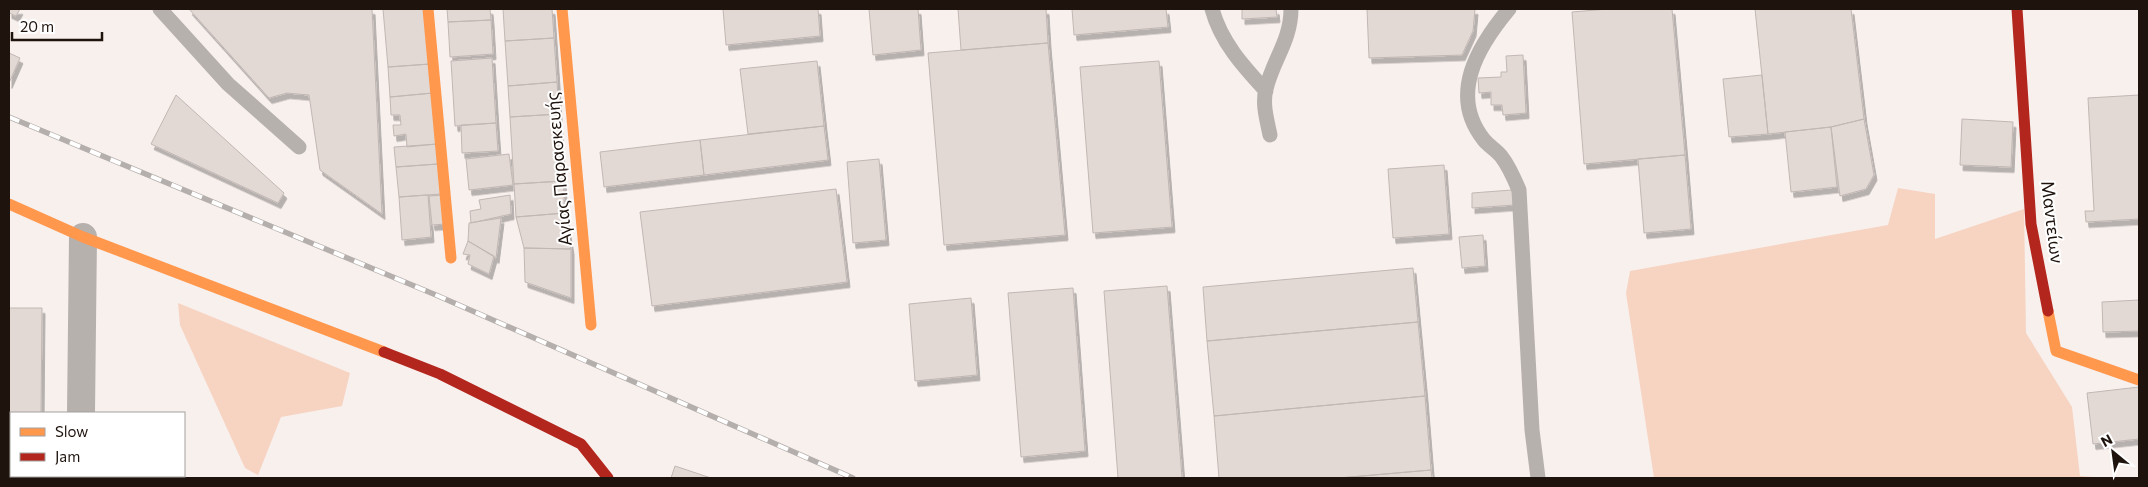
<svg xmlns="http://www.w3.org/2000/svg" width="2148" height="487" viewBox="0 0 2148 487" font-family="Commissioner,sans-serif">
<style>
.green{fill:#f7d3c2}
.building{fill:#e3d9d4;stroke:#c1b7b3;filter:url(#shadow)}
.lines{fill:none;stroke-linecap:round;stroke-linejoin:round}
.lane{stroke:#b7b1ae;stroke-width:15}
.street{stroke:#b7b1ae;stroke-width:28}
.slow{stroke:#ff974d;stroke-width:11}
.jam{stroke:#b3261e;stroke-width:11}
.rail-casing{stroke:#b4afac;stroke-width:5.5}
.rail{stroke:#fff;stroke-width:4;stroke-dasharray:11;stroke-linecap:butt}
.labels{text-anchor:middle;stroke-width:4;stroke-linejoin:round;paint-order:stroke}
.street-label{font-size:18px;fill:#1f130e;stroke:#fff}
</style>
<defs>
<filter id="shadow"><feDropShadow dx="3" dy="5.5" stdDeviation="0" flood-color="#0004"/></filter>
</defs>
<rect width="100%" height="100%" fill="#f8f0ed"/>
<path class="green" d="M 1898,188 L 1935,194 L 1935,239 L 2024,209 L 2026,333 L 2072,407 L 2080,476 L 2108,478 L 1654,478 L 1626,293 L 1630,271 L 1888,225 Z
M 178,303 L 350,373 L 342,406 L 281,417 L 258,475 L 245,468 L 180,325 Z"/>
<path class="building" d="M 9,9 L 20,9 L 16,16 L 9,13 Z
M 189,9 L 372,9 L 382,214 L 320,170 L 309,95 L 287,93 L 269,98 Z
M 383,9 L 426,9 L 430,64 L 388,67 Z
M 447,9 L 490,9 L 491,20 L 448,22 Z
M 503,9 L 552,9 L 554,38 L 505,41 Z
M 723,9 L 818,9 L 820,36 L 726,45 Z
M 869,9 L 918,9 L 921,50 L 873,55 Z
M 958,9 L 1046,9 L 1048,43 L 961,50 Z
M 1072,9 L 1166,9 L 1168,27 L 1074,35 Z
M 1242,9 L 1276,9 L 1277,17 L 1242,19 Z
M 1367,9 L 1475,9 L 1473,31 L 1462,55 L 1369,58 Z
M 1608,9 L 1672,9 L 1685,155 L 1584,164 L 1572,12 Z
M 1755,9 L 1851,9 L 1864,119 L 1831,127 L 1768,134 Z
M 491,20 L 493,54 L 450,57 L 448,22 Z
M 554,38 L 557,82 L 508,86 L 505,41 Z
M 1048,43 L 1065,235 L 944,245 L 928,53 Z
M 9,53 L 20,58 L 9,83 Z
M 1523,55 L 1526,113 L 1503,115 L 1502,105 L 1491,105 L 1491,92 L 1479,93 L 1478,78 L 1501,77 L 1501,72 L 1507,72 L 1506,56 Z
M 492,58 L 496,123 L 455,126 L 451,61 Z
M 817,61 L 824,126 L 748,134 L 740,69 Z
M 1159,61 L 1172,227 L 1093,233 L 1080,67 Z
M 430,64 L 433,93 L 390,97 L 388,67 Z
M 1762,75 L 1768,134 L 1729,137 L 1723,79 Z
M 557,82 L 559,114 L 510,117 L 508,86 Z
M 433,93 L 437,144 L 407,147 L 406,134 L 394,136 L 393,125 L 401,125 L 400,115 L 391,115 L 390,97 Z
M 176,95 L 284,193 L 278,203 L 151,144 Z
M 2139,95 L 2139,219 L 2086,222 L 2085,211 L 2094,211 L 2088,98 Z
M 559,114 L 563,181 L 514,184 L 510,117 Z
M 1864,119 L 1874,175 L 1866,189 L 1840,196 L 1831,127 Z
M 1962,119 L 2013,122 L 2011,167 L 1960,165 Z
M 496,123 L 498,151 L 462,153 L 461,125 Z
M 824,126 L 828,160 L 704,175 L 700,140 Z
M 1831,127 L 1837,187 L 1791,192 L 1785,132 Z
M 700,140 L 704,175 L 604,187 L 600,152 Z
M 437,144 L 438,164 L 396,167 L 394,147 Z
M 509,154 L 513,185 L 469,190 L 466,159 Z
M 1685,155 L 1691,229 L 1644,233 L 1638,159 Z
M 879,159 L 886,240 L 853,243 L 847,162 Z
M 438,164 L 441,194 L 399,197 L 396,167 Z
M 1444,165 L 1449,234 L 1393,238 L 1388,169 Z
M 563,181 L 565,213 L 516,217 L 514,184 Z
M 836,189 L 847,282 L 652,306 L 640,212 Z
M 1512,190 L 1514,205 L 1472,208 L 1472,193 Z
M 428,195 L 431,237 L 402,240 L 399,197 Z
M 443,195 L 445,224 L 432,225 L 429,196 Z
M 510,195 L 511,214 L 471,223 L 470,211 L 481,209 L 479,200 Z
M 565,213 L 571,249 L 524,248 L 516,217 Z
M 501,218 L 496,258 L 468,241 L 469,223 Z
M 1483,235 L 1485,266 L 1462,268 L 1459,237 Z
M 468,241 L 494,256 L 489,274 L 468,264 L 470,255 L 463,254 Z
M 524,248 L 571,249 L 571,298 L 525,282 Z
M 1413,268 L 1418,322 L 1207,341 L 1203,287 Z
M 1167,286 L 1182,478 L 1118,478 L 1104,291 Z
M 1073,288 L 1085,451 L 1021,457 L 1008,293 Z
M 971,298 L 977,375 L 915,381 L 909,304 Z
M 2139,300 L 2139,331 L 2103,332 L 2102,302 Z
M 9,308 L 42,308 L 41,413 L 11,413 L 11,476 L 41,476 L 41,478 L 9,478 Z
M 1418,322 L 1425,396 L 1214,416 L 1207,341 Z
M 2139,387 L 2139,439 L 2093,444 L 2087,393 Z
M 1425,396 L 1431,470 L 1339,478 L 1219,478 L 1214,416 Z
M 675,466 L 711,478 L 671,478 Z
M 1431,470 L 1432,478 L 1339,478 Z"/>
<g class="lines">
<path class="lane" d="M 160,9 L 228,84 L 299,147
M 1212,9 C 1221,42 1243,66 1266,91
M 1509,9 C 1478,46 1448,95 1484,140 C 1489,146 1496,150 1501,156 C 1509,166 1514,178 1519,190 L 1532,430 L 1538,478
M 1270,135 C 1267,120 1262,104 1266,89 C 1273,60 1291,40 1291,9"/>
<path class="street" d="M 81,413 L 83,237
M 80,478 L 80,476"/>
<path class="slow" d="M 428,9 L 451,258
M 562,9 L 591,325
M 9,204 L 83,237 L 384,352
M 2048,311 L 2056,351 L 2139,380"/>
<path class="jam" d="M 2017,9 L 2031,224 L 2048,311
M 384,352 L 440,374 L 581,444 L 608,478"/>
<defs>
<path id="rail" d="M 9,117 L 436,295 L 853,478"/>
</defs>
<use href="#rail" class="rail-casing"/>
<use href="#rail" class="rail"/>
</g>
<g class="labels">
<g class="street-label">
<text transform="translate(559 169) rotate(-95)" y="6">Αγίας Παρασκευής</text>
<text transform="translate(2052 222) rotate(83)" y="6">Μαντείων</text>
</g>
</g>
<rect width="2148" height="487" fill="none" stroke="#1f130e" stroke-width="20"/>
<rect x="10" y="412" width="175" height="65" fill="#ffffff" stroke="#a5a19f"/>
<rect x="20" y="428" width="25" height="8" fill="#ff974d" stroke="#a5a19f"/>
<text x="55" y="437" font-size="15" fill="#1f130e">Slow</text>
<rect x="20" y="453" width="25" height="8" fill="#b3261e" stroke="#a5a19f"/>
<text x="55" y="462" font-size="15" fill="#1f130e">Jam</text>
<g transform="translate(2113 452) rotate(331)" stroke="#ffffff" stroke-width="4" paint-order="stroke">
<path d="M0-4L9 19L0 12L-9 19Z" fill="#1f130e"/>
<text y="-8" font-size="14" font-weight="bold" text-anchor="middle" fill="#1f130e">N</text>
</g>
<path d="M12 32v8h90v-8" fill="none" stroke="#1f130e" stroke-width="2.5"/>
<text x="20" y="32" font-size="15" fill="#1f130e" stroke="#ffffff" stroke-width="4" paint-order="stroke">20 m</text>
</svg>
